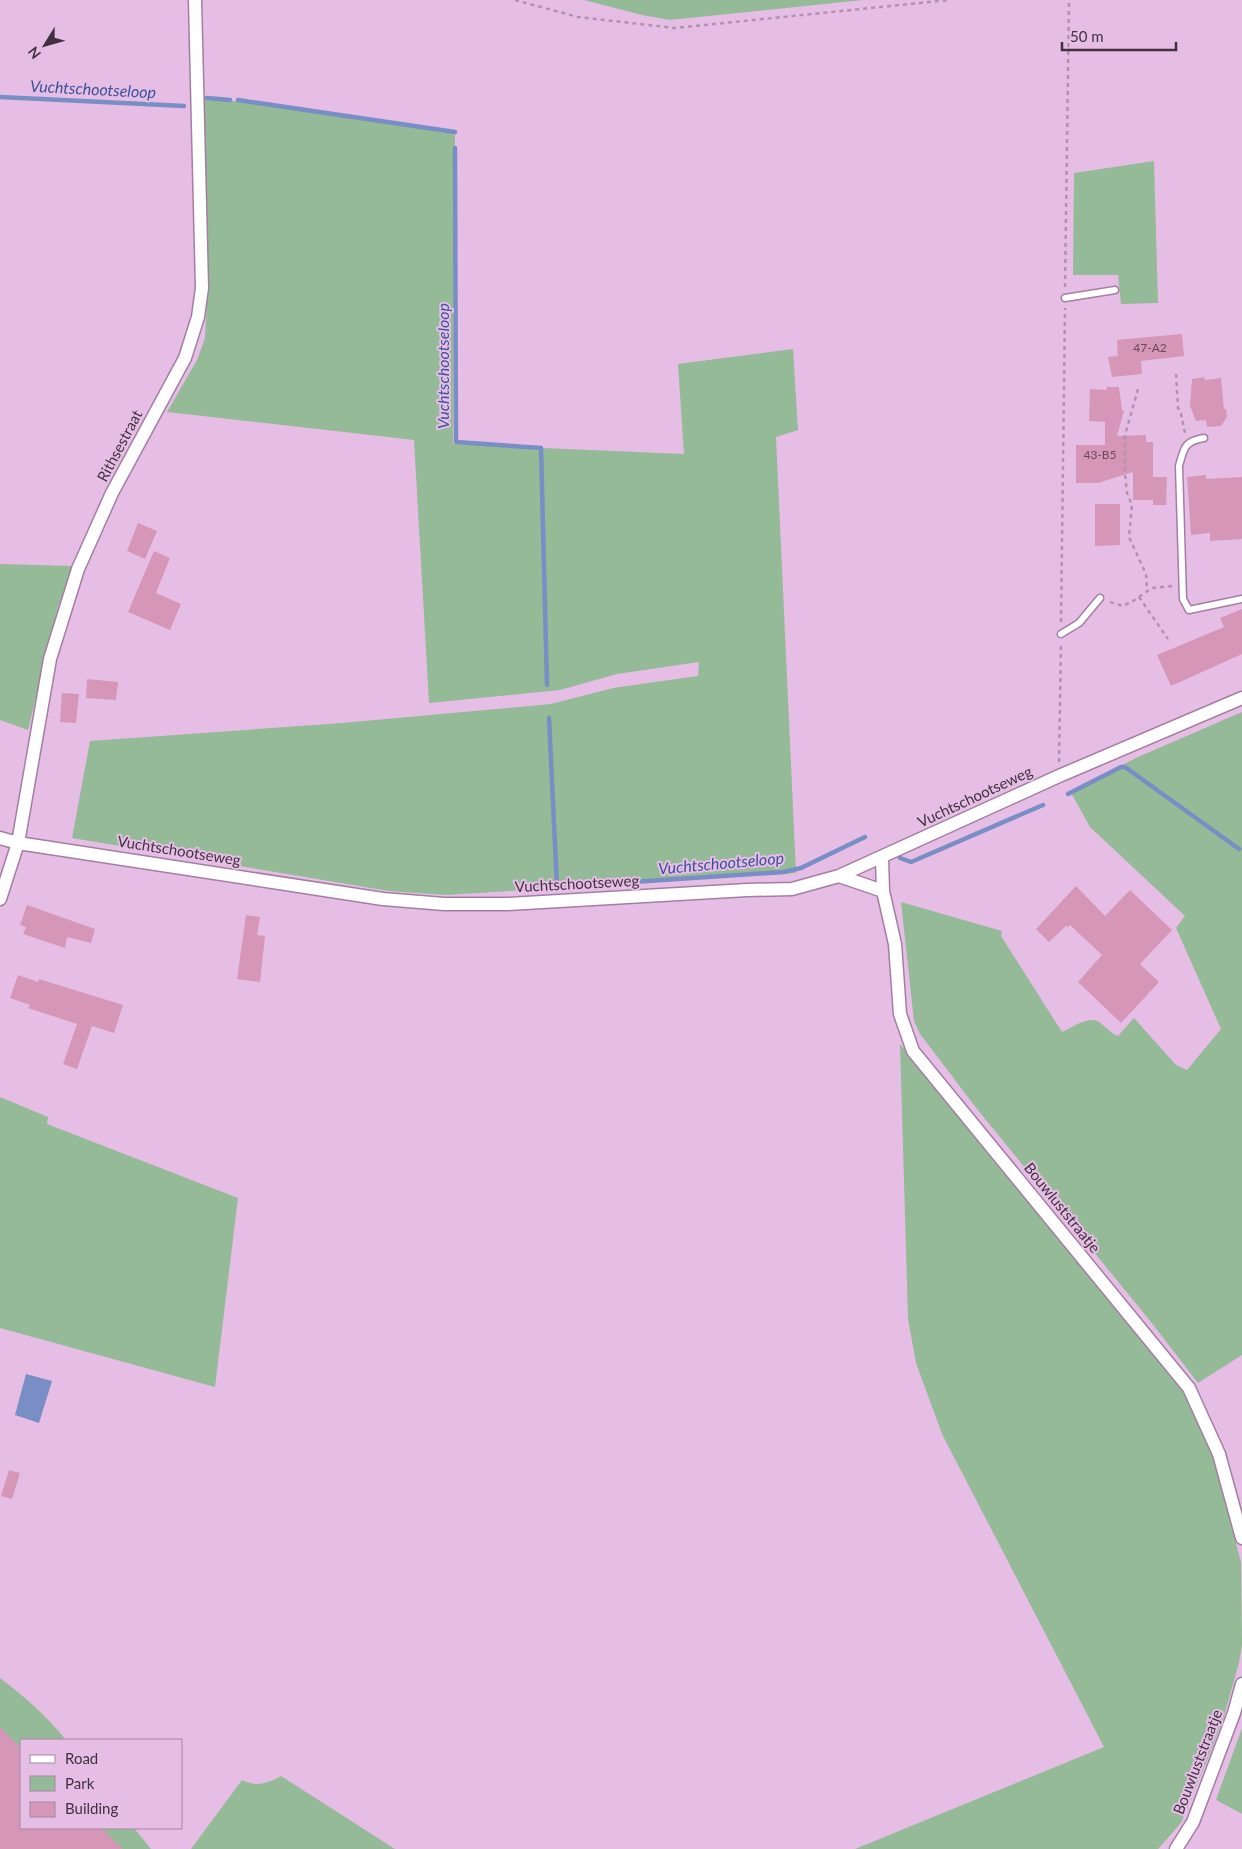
<svg xmlns="http://www.w3.org/2000/svg" width="1242" height="1849" viewBox="0 0 1242 1849" font-family="Lato,sans-serif">
<style>
.green{fill:#94ba98}
.water{fill:#788ec5}
.lines{fill:none;stroke-linecap:round;stroke-linejoin:round}
.stream{stroke:#788ec5;stroke-width:4.5}
.building{fill:#d696b7}
.service-casing{stroke:#a47ea2;stroke-width:9}
.minor-casing{stroke:#a47ea2;stroke-width:15}
.path{stroke:#b292b1;stroke-width:2.5;stroke-dasharray:4 4;stroke-linecap:butt}
.service{stroke:#fff;stroke-width:6}
.minor{stroke:#fff;stroke-width:12}
.labels{text-anchor:middle;stroke-width:4;stroke-linejoin:round;paint-order:stroke}
.number-label{font-size:12px;fill:#664a5e}
.street-label{font-size:15px;fill:#413140;stroke:#e6bee5}
.water-label{font-size:16px;font-style:italic;fill:#3a5298;stroke:#e6bee5}
</style>
<rect width="100%" height="100%" fill="#e6bee5"/>
<path class="green" d="M 584,0 L 863,0 L 670,20 L 642,15 Z
M 204,97 L 455,131 L 453,444 L 684,454 L 678,364 L 793,349 L 798,430 L 776,437 L 796,873 L 446,895 L 389,891 L 72,838 L 90,741 L 342,723 L 551,704 L 613,688 L 698,676 L 699,662 L 617,674 L 560,690 L 429,703 L 414,440 L 167,412 L 197,360 L 205,338 L 207,301 Z
M 1154,161 L 1158,303 L 1121,304 L 1118,275 L 1073,275 L 1074,173 Z
M 0,564 L 74,566 L 58,607 L 28,730 L 0,720 Z
M 1242,712 L 1242,1355 L 1198,1383 L 1151,1322 L 977,1109 L 920,1034 L 914,1021 L 901,902 L 1002,931 L 1001,936 L 1062,1032 C 1072,1028 1088,1015 1099,1022 C 1106,1027 1110,1033 1118,1036 L 1134,1018 L 1176,1065 L 1187,1070 L 1221,1029 L 1176,928 L 1185,916 L 1090,827 L 1070,791 L 1138,757 Z
M 900,1044 L 1182,1390 L 1199,1421 L 1212,1454 L 1241,1562 L 1242,1644 L 1239,1663 L 1224,1716 L 1206,1763 L 1181,1823 L 1158,1849 L 855,1849 L 1104,1747 L 942,1434 L 916,1363 L 908,1319 Z
M 0,1097 L 48,1117 L 47,1124 L 238,1198 L 215,1387 L 0,1328 Z
M 0,1678 C 25,1697 46,1715 66,1740 L 21,1740 L 21,1828 L 134,1828 L 151,1849 L 0,1849 Z
M 1242,1728 L 1242,1814 L 1216,1800 Z
M 281,1776 L 395,1849 L 191,1849 L 242,1780 C 256,1787 267,1784 281,1776 Z"/>
<path class="water" d="M 26,1374 L 52,1381 L 39,1423 L 15,1415 Z"/>
<g class="lines">
<path class="stream" d="M 0,97 L 184,106
M 207,98 L 230,100
M 238,100 L 455,132
M 455,148 L 456,442 L 541,448 L 547,685
M 549,718 L 557,887
M 1068,794 L 1121,767 L 1125,767 L 1239,849
M 900,858 L 911,862 L 1043,805
M 573,886 L 784,872 L 801,868 L 865,837"/>
</g>
<path class="building" d="M 1182,334 L 1184,356 L 1141,361 L 1142,374 L 1112,377 L 1108,357 L 1118,356 L 1117,340 Z
M 1204,377 L 1205,380 L 1221,378 L 1224,409 L 1226,409 L 1227,417 L 1221,426 L 1207,427 L 1206,420 L 1196,421 L 1190,406 L 1192,379 Z
M 1107,387 L 1119,387 L 1122,410 L 1124,411 L 1117,436 L 1146,435 L 1146,442 L 1153,442 L 1153,477 L 1167,477 L 1166,505 L 1153,505 L 1153,500 L 1133,500 L 1133,472 L 1098,483 L 1076,483 L 1076,445 L 1105,445 L 1105,422 L 1089,421 L 1090,389 L 1106,390 Z
M 1206,475 L 1206,479 L 1242,477 L 1242,539 L 1210,541 L 1210,533 L 1191,535 L 1187,477 Z
M 1095,504 L 1120,504 L 1120,545 L 1095,546 Z
M 138,523 L 157,531 L 145,559 L 127,551 Z
M 154,551 L 170,558 L 156,593 L 181,604 L 170,630 L 128,612 Z
M 1242,609 L 1242,654 L 1171,686 L 1157,655 L 1224,627 L 1220,618 Z
M 87,679 L 118,682 L 116,700 L 86,698 Z
M 62,693 L 79,694 L 76,723 L 60,722 Z
M 1076,886 L 1105,916 L 1130,890 L 1172,930 L 1140,964 L 1159,982 L 1121,1023 L 1078,982 L 1102,955 L 1070,925 L 1068,927 L 1066,926 L 1049,942 L 1036,929 Z
M 27,905 L 95,929 L 91,943 L 67,937 L 65,948 L 23,934 L 26,927 L 20,925 Z
M 246,915 L 260,917 L 257,935 L 265,936 L 260,982 L 237,979 Z
M 18,975 L 38,982 L 39,979 L 123,1005 L 114,1033 L 92,1026 L 77,1069 L 63,1064 L 77,1024 L 28,1008 L 30,1005 L 10,998 Z
M 9,1470 L 20,1473 L 12,1499 L 1,1496 Z
M 0,1727 L 21,1748 L 21,1828 L 101,1828 L 123,1849 L 0,1849 Z"/>
<g class="lines">
<defs>
<path id="service" d="M 1065,298 L 1115,290
M 1204,438 C 1185,441 1184,447 1179,466 L 1183,599 L 1189,610 L 1242,599
M 1061,634 L 1079,623 L 1100,598"/>
<path id="minor" d="M 0,838 L 18,843 L 383,899 L 444,904 L 508,904 L 747,890 L 792,889 L 839,876 L 1059,776 L 1242,698
M 882,858 L 883,891 L 895,944 L 900,1014 L 913,1051 L 1189,1388 L 1219,1454 L 1242,1538
M 839,876 L 883,891
M 0,899 L 18,843 L 50,659 L 78,569 L 112,493 L 185,358 L 198,317 L 202,288 L 195,0
M 1176,1849 L 1193,1822 L 1234,1713 L 1242,1684"/>
</defs>
<use href="#service" class="service-casing"/>
<use href="#minor" class="minor-casing"/>
<path class="path" d="M 515,0 L 578,17 L 675,28 L 949,0
M 1065,287 L 1069,0
M 1176,374 L 1178,408 L 1181,414 L 1185,433
M 1138,389 L 1125,435 L 1125,474 L 1127,493 L 1132,505 L 1129,537 L 1146,574 L 1147,591
M 1139,597 L 1168,639
M 1110,602 L 1123,606 L 1133,601 L 1152,588 L 1173,586
M 1061,622 L 1065,308
M 1059,762 L 1061,643"/>
<use href="#service" class="service"/>
<use href="#minor" class="minor"/>
</g>
<g class="labels">
<g class="number-label">
<text x="1150" y="352">47-A2</text>
<text x="1100" y="459">43-B5</text>
</g>
<g class="street-label">
<text transform="translate(120 446) rotate(-62)" y="5">Rithsestraat</text>
<text transform="translate(975 797) rotate(-25)" y="5">Vuchtschootseweg</text>
<text transform="translate(179 851) rotate(9)" y="5">Vuchtschootseweg</text>
<text transform="translate(577 884) rotate(-3)" y="5">Vuchtschootseweg</text>
<text transform="translate(1062 1208) rotate(51)" y="5">Bouwluststraatje</text>
<text transform="translate(1198 1762) rotate(-69)" y="5">Bouwluststraatje</text>
</g>
<g class="water-label">
<text transform="translate(93 89) rotate(3)" y="6">Vuchtschootseloop</text>
<text transform="translate(443 366) rotate(-90)" y="6">Vuchtschootseloop</text>
<text transform="translate(721 863) rotate(-5)" y="6">Vuchtschootseloop</text>
</g>
</g>
<rect x="20" y="1739" width="162" height="90" fill="#e6bee5" stroke="#a486a3"/>
<rect x="30" y="1755" width="25" height="8" fill="#ffffff" stroke="#a486a3"/>
<text x="65" y="1764" font-size="15" fill="#413140">Road</text>
<rect x="30" y="1776" width="25" height="15" fill="#94ba98" stroke="#a486a3"/>
<text x="65" y="1789" font-size="15" fill="#413140">Park</text>
<rect x="30" y="1802" width="25" height="15" fill="#d696b7" stroke="#a486a3"/>
<text x="65" y="1814" font-size="15" fill="#413140">Building</text>
<g transform="translate(45 45) rotate(233)" stroke="#e6bee5" stroke-width="4" paint-order="stroke">
<path d="M0-4L9 19L0 12L-9 19Z" fill="#413140"/>
<text y="-8" font-size="14" font-weight="bold" text-anchor="middle" fill="#413140">N</text>
</g>
<path d="M1062 42v8h114v-8" fill="none" stroke="#413140" stroke-width="2.5"/>
<text x="1070" y="42" font-size="15" fill="#413140" stroke="#e6bee5" stroke-width="4" paint-order="stroke">50 m</text>
</svg>
